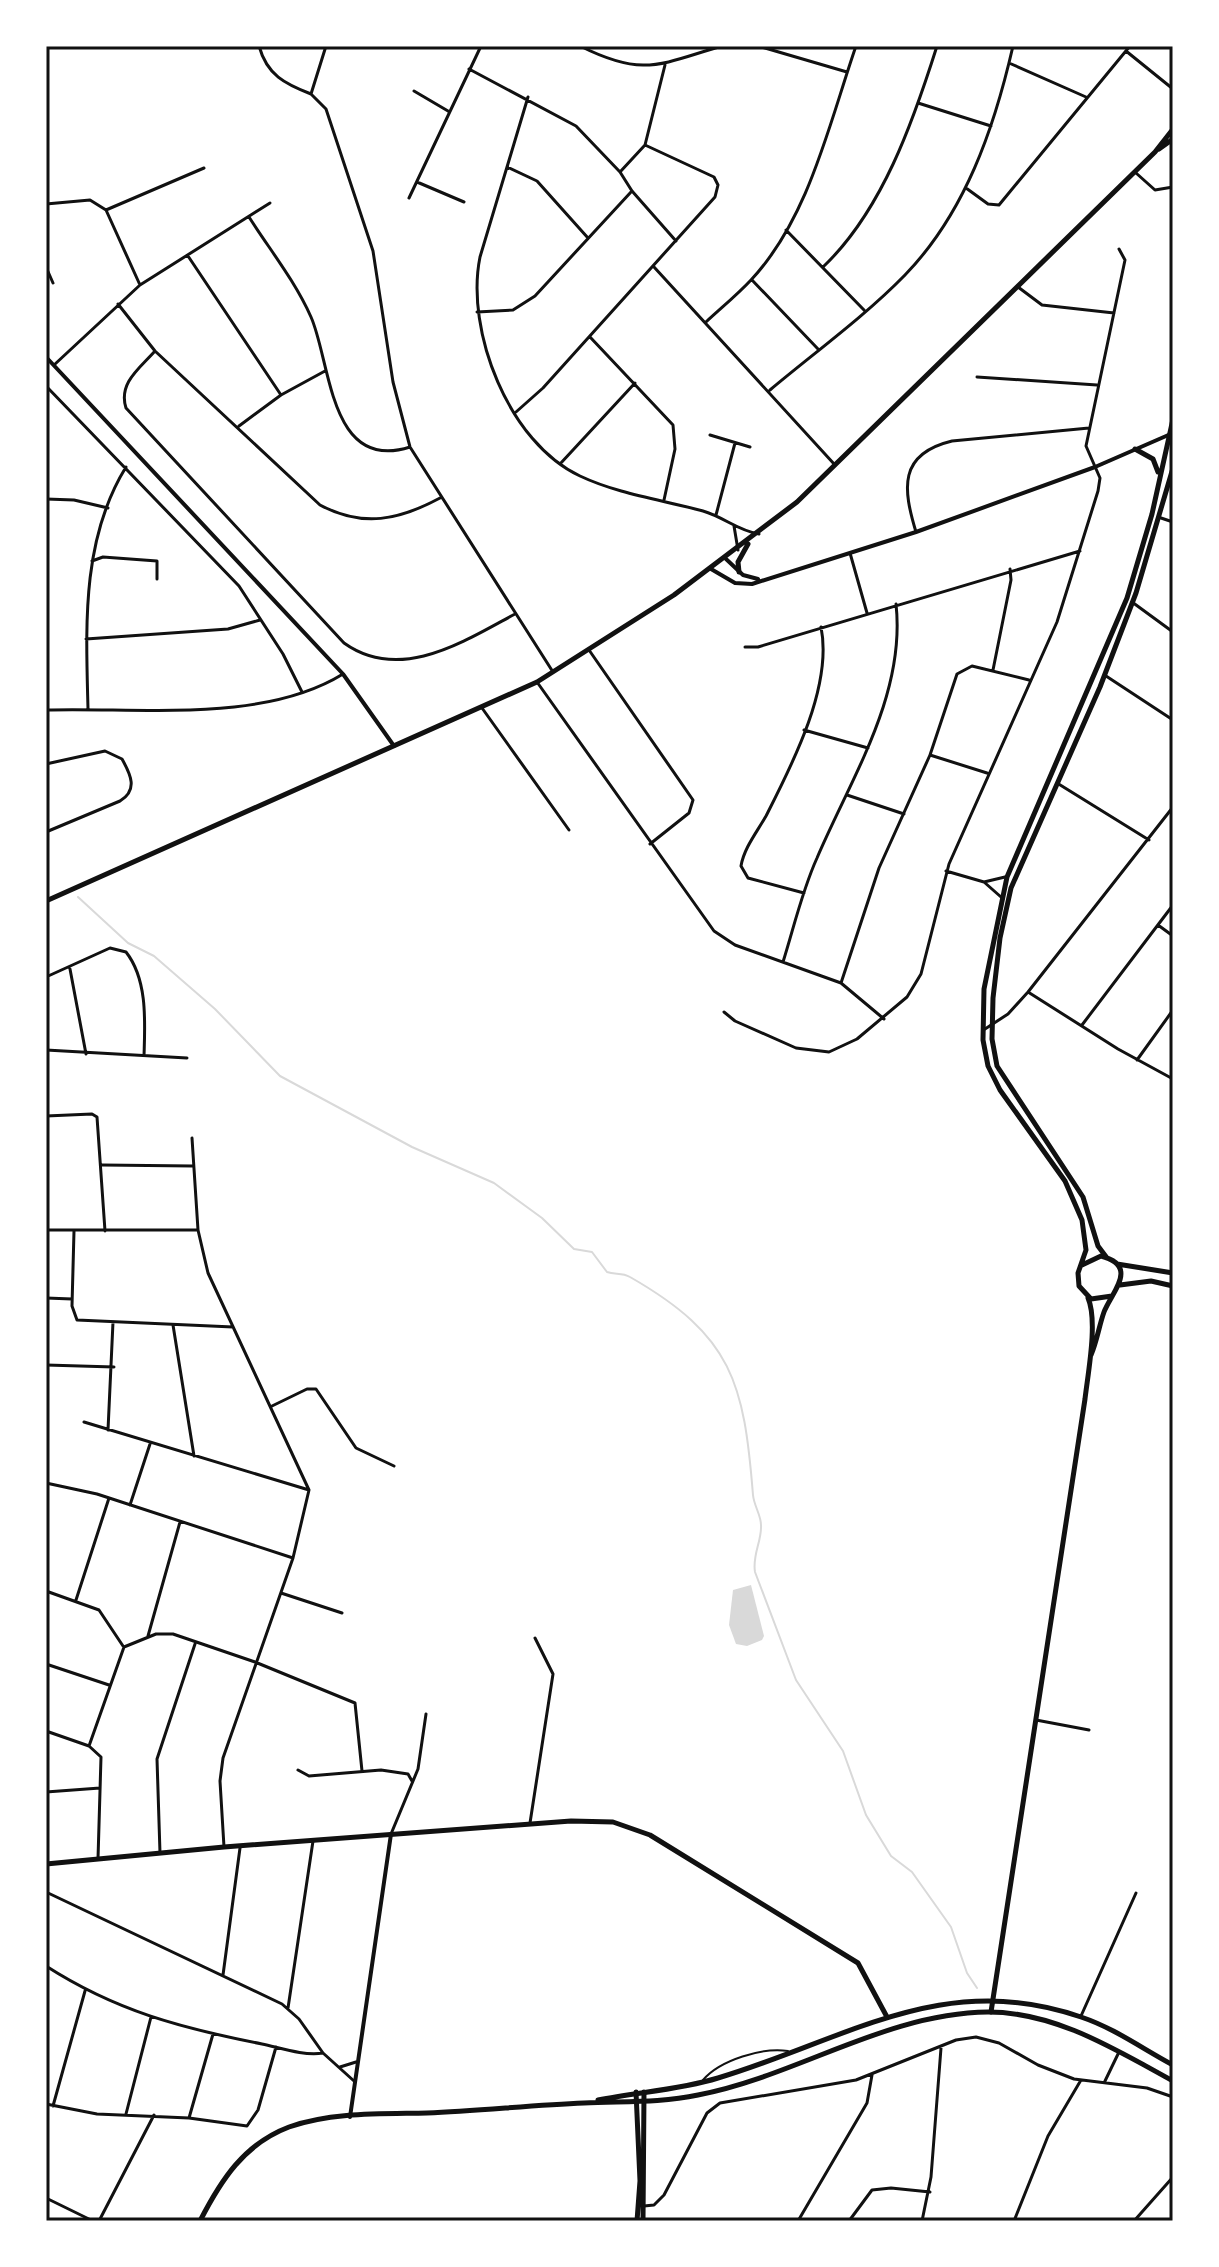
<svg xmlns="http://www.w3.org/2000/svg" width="1219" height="2267" viewBox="0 0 1219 2267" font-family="Montserrat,sans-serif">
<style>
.water{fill:#d9d9d9}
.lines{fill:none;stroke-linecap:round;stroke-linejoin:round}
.stream{stroke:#d9d9d9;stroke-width:2}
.service{stroke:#111;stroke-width:2}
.minor{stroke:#111;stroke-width:3}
.tertiary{stroke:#111;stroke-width:4}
.secondary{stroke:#111;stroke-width:5}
.primary{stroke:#111;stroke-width:5}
.neatline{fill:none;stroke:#111;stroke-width:3}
</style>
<rect width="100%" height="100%" fill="#fff"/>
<path class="water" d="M 751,1585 L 764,1636 L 762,1640 L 747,1646 L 736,1644 L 729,1625 L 733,1590 Z"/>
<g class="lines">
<path class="stream" d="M 78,897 L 128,943 L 154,956 L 215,1009 L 280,1076 L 412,1147 L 494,1183 L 542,1218 L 574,1249 L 592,1252 L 607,1272 C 615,1275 622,1272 630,1277 C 733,1336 744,1383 753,1495 C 754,1506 761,1515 761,1525 C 762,1541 752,1555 755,1572 L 796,1680 L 843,1751 L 866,1815 L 891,1856 L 912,1872 L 951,1927 L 967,1973 L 977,1988"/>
<path class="service" d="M 703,2080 C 720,2060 763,2047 788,2051"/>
<path class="minor" d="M 259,46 C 267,75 285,84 311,94
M 326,46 L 311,94 L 326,109 L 373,251 L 393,382 L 410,447 L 553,672
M 580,46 C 644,78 660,64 722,46
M 758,46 L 847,72
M 1126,51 L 1173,89
M 1009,63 L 1086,97
M 469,69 L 576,126 L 620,172 L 632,191 L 676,241
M 414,91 L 448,111
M 528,97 L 480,257 C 465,331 509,443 580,476 C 618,494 663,500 703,511 C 724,517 738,531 759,534
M 918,103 L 991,126
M 507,167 L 537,181 L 588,238
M 620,172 L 645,145 L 665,65
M 1136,173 L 1155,190 L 1173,187
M 417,182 L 464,202
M 966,188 L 988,204 L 999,205 L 1130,46
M 409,198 L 481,46
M 46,204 L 90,200 L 106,210 L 204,168
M 106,210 L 140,285
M 249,217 C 270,250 295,281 311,317 C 331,362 329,473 410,447
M 786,230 L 864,310
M 188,256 L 281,395
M 46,267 L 53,283
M 654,267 L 835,465
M 823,267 C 882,211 913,122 937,46
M 752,280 L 818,349
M 1018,287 L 1042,305 L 1114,313
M 118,304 L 155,351 L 320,505 C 363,528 399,520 440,498
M 477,312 L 513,310 L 535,296 L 631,192
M 706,322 C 721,308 737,295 751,280 C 809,218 829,124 856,46
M 590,337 L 673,425 L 675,449 L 664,500
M 155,351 C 140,368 118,383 126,408 L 344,643 C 400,683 463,642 515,614
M 54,365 L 140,285 L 270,203
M 977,377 L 1097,385
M 46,386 L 239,586 L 283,654 L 302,692
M 770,390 C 814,353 864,317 905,275 C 965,213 994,129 1013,46
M 516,412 L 543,388 L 715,197 L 718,185 L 714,177 L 645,145
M 239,426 L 281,395 L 325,371
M 710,435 L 750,447
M 560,464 L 635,383
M 46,499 L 74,500 L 108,508
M 716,515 L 735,443
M 1161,518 L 1173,522
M 734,526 L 738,550
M 916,532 C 903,489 898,454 952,441 L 1089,428
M 850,553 L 867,613
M 92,561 L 103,557 L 157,561 L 157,579
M 1132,602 L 1173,632
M 86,639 L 228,629 L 260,620
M 745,647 L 758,647 L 1080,551
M 589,650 L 693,800 L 689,813 L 650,844
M 993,670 L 1011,580 L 1010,569
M 1106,676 L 1173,720
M 537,682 L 714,931 L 735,945 L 841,983 L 884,1019
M 482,708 L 569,830
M 88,709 C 86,627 81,540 126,467
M 46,710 C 138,707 262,724 343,674
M 804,730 L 868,748
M 930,755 L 987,773
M 46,764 L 105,751 L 122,759 C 131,775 138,790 120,801 L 46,832
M 1057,783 L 1149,840
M 847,795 L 904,814
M 946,871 L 984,882 L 1005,877
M 984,882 L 1001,897
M 804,893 L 748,878 L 741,866 C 744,848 757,832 766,816 C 792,765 833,686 821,627
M 1158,925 L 1173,936
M 783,962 C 794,927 802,891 817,858 C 851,778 906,695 896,604
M 70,969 L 86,1054
M 46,977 L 110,948 L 126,952 C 148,980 145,1023 144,1056
M 841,983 L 879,868 L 930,755 L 957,674 L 972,666 L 1029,680
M 1028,992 L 1118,1049 L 1173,1079
M 724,1012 L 735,1021 L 796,1048 L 829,1052 L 857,1039 L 907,997 L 921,974 L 949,864 L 1057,622 L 1098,491 L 1100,478 L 1086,446 L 1125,260 L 1119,249
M 1082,1025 L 1173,905
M 985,1029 L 1008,1014 L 1028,992 L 1173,807
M 46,1050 L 187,1058
M 1137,1060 L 1173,1010
M 46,1116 L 92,1114 L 97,1117 L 105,1231
M 192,1138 L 198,1230 L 208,1273 L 309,1490 L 293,1558 L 223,1758 L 220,1781 L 224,1847
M 102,1165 L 193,1166
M 46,1230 L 198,1230
M 74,1231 L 72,1306 L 77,1320 L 233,1327
M 46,1298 L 72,1299
M 173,1325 L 194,1456
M 46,1365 L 114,1367
M 272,1406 L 307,1389 L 316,1389 L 356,1448 L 394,1466
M 84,1422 L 309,1490
M 108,1430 L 113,1322
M 46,1483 L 97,1494 L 293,1558
M 130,1505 L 150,1444
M 46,1591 L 99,1610 L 123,1646
M 281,1593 L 342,1613
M 76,1600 L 109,1498
M 148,1636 L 180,1522
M 46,1664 L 109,1685
M 1036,1720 L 1089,1730
M 46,1731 L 89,1746 L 101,1757 L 98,1859
M 89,1746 L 124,1647 L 156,1634 L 173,1634 L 255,1662 L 355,1703 L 362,1771
M 298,1770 L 309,1776 L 381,1770 L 408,1774 L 412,1781
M 46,1792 L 100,1788
M 530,1823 L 553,1674 L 535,1638
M 391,1834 L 418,1769 L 426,1714
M 160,1853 L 157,1759 L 195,1644
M 46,1892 L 282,2004 L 299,2019 L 323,2053 L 354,2081
M 46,1966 C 116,2011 181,2028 262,2044 C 281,2048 303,2056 323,2053
M 223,1975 L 240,1848
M 288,2008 L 313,1841
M 1081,2016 L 1136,1893
M 340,2067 L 356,2062
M 1105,2081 L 1119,2052
M 46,2104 L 97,2114 L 189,2118 L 247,2126 L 258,2110 L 276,2047
M 53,2106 L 85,1991
M 126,2114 L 151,2017
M 189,2118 L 213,2034
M 46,2198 L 93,2221
M 644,2206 L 654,2205 L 664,2195 L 707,2113 L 720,2103 L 856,2080 L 956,2040 L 976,2037 L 999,2043 L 1038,2065 L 1074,2079 L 1147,2088 L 1173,2097
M 99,2221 L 154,2115
M 798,2221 L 867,2103 L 872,2075
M 849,2221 L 872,2190 L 891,2188 L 930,2192
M 922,2221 L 931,2177 L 941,2048
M 1014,2221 L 1048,2136 L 1081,2080
M 1134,2221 L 1173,2177"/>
<path class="tertiary" d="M 46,357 L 343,674 L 394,746
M 726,559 L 743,575 L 758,579
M 711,569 L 735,583 L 752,584 L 916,532 L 1095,467 L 1173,433
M 350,2117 L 391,1834"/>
<path class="secondary" d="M 1135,449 L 1153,459 L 1158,472
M 1107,1258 L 1098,1246 L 1083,1197 L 997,1066 L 992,1039 L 993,998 L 1000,938 L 1011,888 L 1100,687 L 1136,593 L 1173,468
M 1117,1264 L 1173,1273
M 1082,1265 L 1101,1256 C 1140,1266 1111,1293 1104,1312 C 1099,1326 1097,1341 1091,1355
M 1120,1285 L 1151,1281 L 1173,1286
M 1112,1296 L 1091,1299 L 1079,1286 L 1078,1273 L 1086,1250 L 1082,1220 L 1065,1181 L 1000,1090 L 988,1066 L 983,1040 L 984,989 L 1007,877 L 1127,598 L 1152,514 L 1173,419
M 46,1864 L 224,1847 L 571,1821 L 613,1822 L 650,1835 L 858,1963 L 887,2017
M 991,2012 L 1085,1399 C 1088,1373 1098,1321 1088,1298
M 636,2092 L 640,2181 L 637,2221
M 643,2221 L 644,2092"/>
<path class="primary" d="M 1159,149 L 1173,139
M 739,572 L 738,562 L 748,544
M 46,901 L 537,682 L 674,595 L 797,502 L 1155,152 L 1173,129
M 598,2100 C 638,2092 679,2090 718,2078 C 845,2040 944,1969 1081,2017 C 1114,2028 1143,2049 1173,2065
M 200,2221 C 221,2180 244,2144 289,2127 C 332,2112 382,2114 427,2113 C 479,2111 532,2105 584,2103 C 622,2101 660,2103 698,2095 C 797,2076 886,2013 988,2012 C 1056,2012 1116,2050 1173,2081"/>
</g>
<rect width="1219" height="2267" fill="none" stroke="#ffffff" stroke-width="96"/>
<rect x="48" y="48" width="1123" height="2171" class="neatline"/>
</svg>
